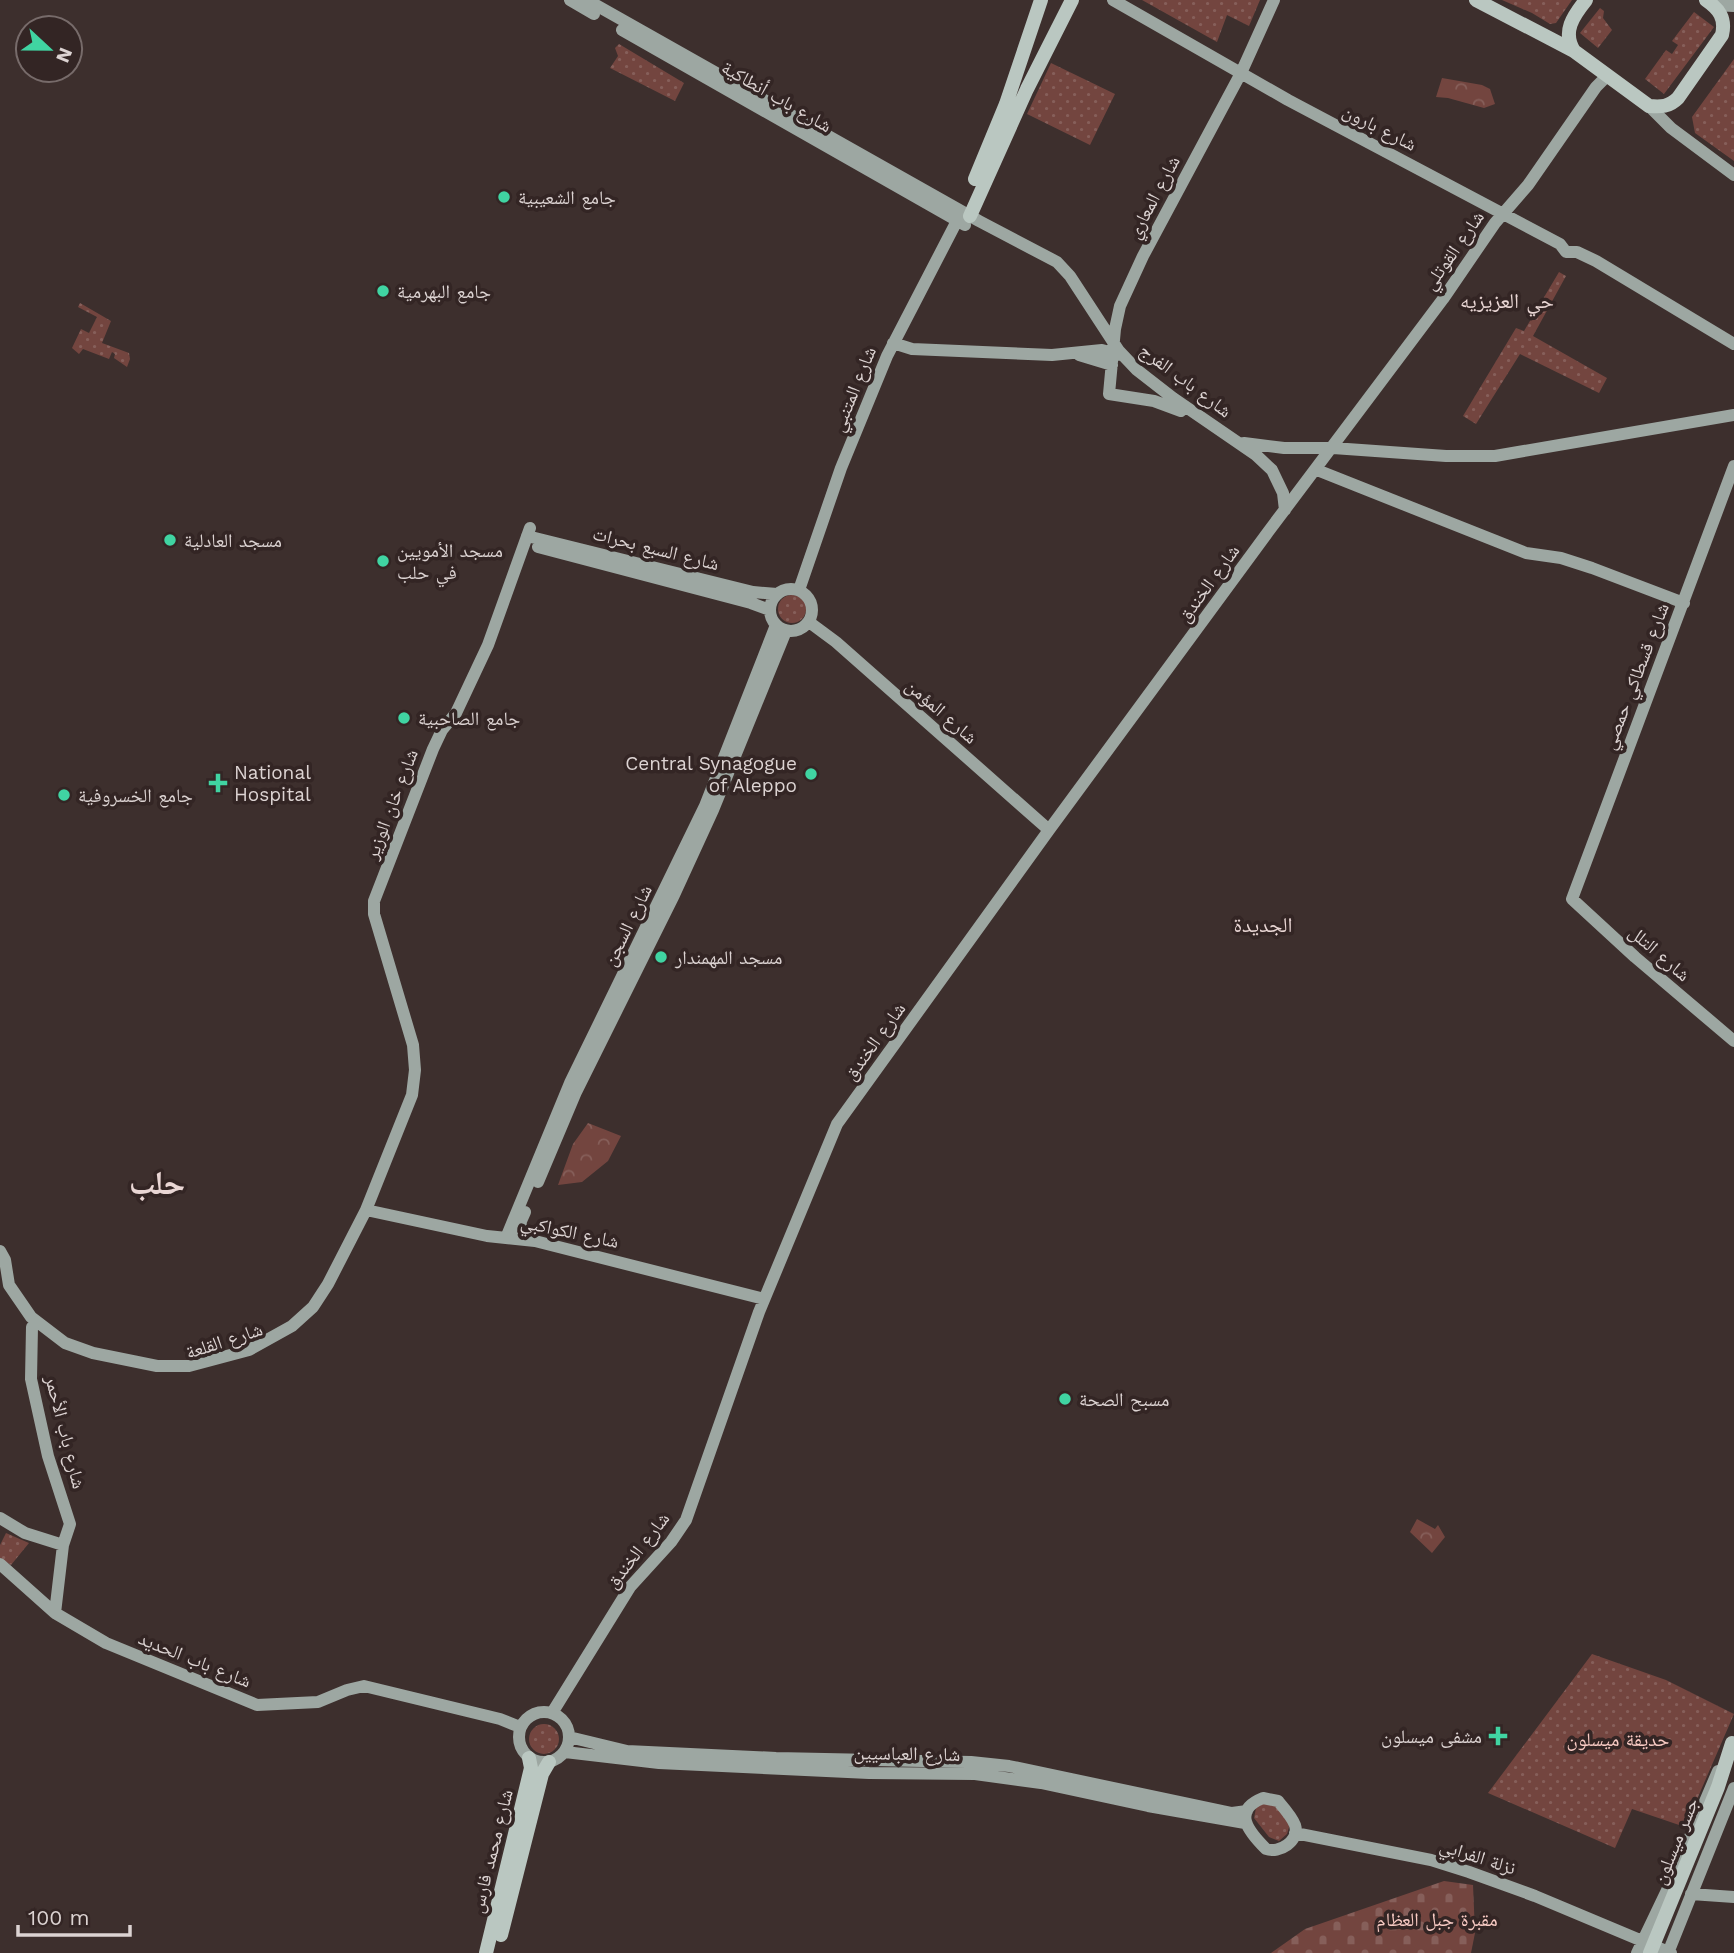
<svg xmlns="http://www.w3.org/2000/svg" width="1734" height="1953" viewBox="0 0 1734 1953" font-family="'Work Sans','Noto Naskh Arabic',sans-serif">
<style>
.green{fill:url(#green-dots)}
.forest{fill:url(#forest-crowns)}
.cemetery{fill:url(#cemetery-stones)}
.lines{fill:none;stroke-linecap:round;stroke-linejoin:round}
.secondary{stroke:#9da7a2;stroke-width:12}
.primary{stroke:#bac7c1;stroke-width:14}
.primary-bridge{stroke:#bac7c1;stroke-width:14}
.poi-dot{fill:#40d4a2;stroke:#332524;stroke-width:2.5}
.labels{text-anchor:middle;stroke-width:7;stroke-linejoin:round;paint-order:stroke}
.street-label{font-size:19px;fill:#dcd3d2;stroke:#332524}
.poi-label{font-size:19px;fill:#dcd3d2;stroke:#332524;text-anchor:start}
.park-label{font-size:19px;fill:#f9cbc4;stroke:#332524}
.neighbourhood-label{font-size:21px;fill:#e9d6d4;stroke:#332524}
.town-label{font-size:33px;font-weight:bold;fill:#e9d6d4;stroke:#332524}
</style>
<defs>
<pattern id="green-dots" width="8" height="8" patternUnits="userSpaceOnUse" patternTransform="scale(1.75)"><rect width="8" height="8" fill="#73453f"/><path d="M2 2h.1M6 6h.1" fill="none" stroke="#865f5a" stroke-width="1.8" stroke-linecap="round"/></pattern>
<pattern id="forest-crowns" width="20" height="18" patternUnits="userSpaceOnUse" patternTransform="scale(1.75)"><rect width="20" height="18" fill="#73453f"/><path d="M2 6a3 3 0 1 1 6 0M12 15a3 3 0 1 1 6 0" fill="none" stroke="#865f5a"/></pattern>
<pattern id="cemetery-stones" width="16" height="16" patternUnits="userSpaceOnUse" patternTransform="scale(1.75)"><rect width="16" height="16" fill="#73453f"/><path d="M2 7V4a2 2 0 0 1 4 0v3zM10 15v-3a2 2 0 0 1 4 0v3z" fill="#865f5a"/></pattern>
</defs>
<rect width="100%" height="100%" fill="#3d2f2d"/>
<path class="green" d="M 1142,0 L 1260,0 L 1249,26 L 1227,15 L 1217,42 Z
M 1502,0 L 1572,0 L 1556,23 L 1550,24 L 1532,13 Z
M 1600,8 L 1604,11 L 1603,18 L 1612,30 L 1598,48 L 1580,33 Z
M 1694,12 L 1714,27 L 1664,94 L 1645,79 L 1666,50 L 1672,54 L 1678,45 L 1672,41 Z
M 619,44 L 684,83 L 675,101 L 610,68 L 618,56 L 615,48 Z
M 1734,59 L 1734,161 L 1695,133 L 1692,117 Z
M 1051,63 L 1115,94 L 1090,145 L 1027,114 Z
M 1559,272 L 1566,276 L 1533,336 L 1607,378 L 1599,393 L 1520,354 L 1476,424 L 1463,416 L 1516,328 L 1524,331 Z
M 80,303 L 111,321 L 102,343 L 129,353 L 130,359 L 127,367 L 114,358 L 115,354 L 112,352 L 109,359 L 83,349 L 79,354 L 72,348 L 81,329 L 89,333 L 97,317 L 78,307 Z
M778 609a14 14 0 1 1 28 0a14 14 0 1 1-28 0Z
M 6,1533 L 29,1543 L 11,1565 L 0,1558 L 0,1545 Z
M 1592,1654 L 1666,1680 L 1734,1714 L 1685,1827 L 1632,1809 L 1615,1848 L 1488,1793 Z
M529 1739a15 15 0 1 1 30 0a15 15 0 1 1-30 0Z
M 1262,1802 L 1274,1802 L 1290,1824 L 1287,1834 L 1279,1841 L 1269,1837 L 1254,1818 L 1256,1808 Z"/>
<path class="forest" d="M 1442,78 L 1482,85 L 1490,89 L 1495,104 L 1484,108 L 1448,98 L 1436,97 Z
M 588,1123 L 621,1136 L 608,1161 L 582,1182 L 558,1185 L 573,1144 Z
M 1417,1519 L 1435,1529 L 1438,1525 L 1445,1537 L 1432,1553 L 1410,1532 Z"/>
<path class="cemetery" d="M 1444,1881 L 1473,1885 L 1475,1933 L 1471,1953 L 1271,1953 L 1305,1929 Z"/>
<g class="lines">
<path class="secondary" d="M 570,0 L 594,14
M 587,0 L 979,221 L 1057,262 L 1070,276 L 1119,351 L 1137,370 L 1173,398 L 1256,455 L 1272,470 L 1283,493 L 1285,510
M 1113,0 L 1288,100 L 1560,244 L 1566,252 L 1577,252 L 1596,261 L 1734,344
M 1713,5 L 1734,6
M 622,30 L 965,225
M 1649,106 L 1671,128 L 1734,175
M 893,343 L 912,349 L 1052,355 L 1102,350 L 1121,355
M 1079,355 L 1112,365
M 1181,411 L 1154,401 L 1109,394 L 1115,329 L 1120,306 L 1143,256 L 1241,73 L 1274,0
M 1244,443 L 1284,448 L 1333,448 L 1446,456 L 1495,456 L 1734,415
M 1734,466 L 1572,899 L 1635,957 L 1734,1041
M 1317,470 L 1526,553 L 1561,558 L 1592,568 L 1684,603
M 527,536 L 753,592 L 777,594
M 538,547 L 751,603 L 770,610
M770 610a21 21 0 1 1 42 0a21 21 0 1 1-42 0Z
M 799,590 L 841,468 L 887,356 L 960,215
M 809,622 L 836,642 L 1049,830
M 538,1182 L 576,1092 L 674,895 L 713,810 L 786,631
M 366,1210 L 487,1236 L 535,1241 L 764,1299
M 506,1238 L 570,1083 L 705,806 L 776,625
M 519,1238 L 521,1221 L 525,1212
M 0,1251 L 5,1260 L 9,1285 L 31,1317 L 65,1343 L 93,1353 L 157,1366 L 189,1366 L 249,1350 L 292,1326 L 313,1307 L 328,1284 L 366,1210 L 412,1095 L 415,1070 L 413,1045 L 374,914 L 374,901 L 433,749 L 442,730 L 456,713 L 488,645 L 530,528
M 32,1327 L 31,1379 L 48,1456 L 70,1524 L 63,1545 L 55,1613
M 0,1518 L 25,1533 L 63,1545
M 0,1564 L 55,1613 L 106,1643 L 257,1705 L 318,1702 L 347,1690 L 364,1686 L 500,1719 L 520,1727
M519 1737a25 25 0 1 1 50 0a25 25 0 1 1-50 0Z
M 552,1713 L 630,1587 L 671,1542 L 686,1520 L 759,1312 L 837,1124 L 1049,830 L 1268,532 L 1443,299 L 1495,223 L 1528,185 L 1596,87 L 1607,76
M 569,1737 L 627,1751 L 776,1758 L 971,1762 L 1009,1766 L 1232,1813 L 1247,1811
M 565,1752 L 659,1763 L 869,1773 L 975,1774 L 1041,1783 L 1148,1806 L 1245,1823
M 1263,1798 L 1278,1801 C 1284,1808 1292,1817 1295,1825 C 1300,1841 1279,1854 1266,1849 C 1249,1832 1231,1811 1263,1798 Z
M 1295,1833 L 1431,1860 L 1469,1872 L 1535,1896 L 1671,1953
M 1691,1894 L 1734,1897
M 1637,1953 L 1669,1886 L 1718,1771
M 1668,1953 L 1734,1788"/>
<path class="primary" d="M 1476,0 L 1574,51
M 1586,0 C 1573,16 1562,32 1574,51 L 1649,106 C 1661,107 1669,107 1678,98 L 1722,35 C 1726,18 1719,9 1706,0
M 975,179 L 1006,104 L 1041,0
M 970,216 L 1027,89 L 1072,0
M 501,1935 L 542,1774 L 549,1762
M 486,1953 L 531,1768 L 529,1758"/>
<path class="primary-bridge" d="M 1650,1953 L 1718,1787 L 1732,1743"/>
</g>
<g class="poi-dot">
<circle cx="504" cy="197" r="7"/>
<circle cx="383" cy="291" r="7"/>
<circle cx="170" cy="540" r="7"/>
<circle cx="383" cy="561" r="7"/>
<circle cx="404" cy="718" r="7"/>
<circle cx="811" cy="774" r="7"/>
<path d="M214.5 772.5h7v7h7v7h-7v7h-7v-7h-7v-7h7z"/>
<circle cx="64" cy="795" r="7"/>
<circle cx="661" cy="957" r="7"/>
<circle cx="1065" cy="1399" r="7"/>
<path d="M1494.5 1725.5h7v7h7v7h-7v7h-7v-7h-7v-7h7z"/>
</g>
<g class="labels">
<g class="street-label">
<text transform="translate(777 96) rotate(30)" y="7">شارع باب أنطاكية</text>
<text transform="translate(1380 127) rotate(27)" y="7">شارع بارون</text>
<text transform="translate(1153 197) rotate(-62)" y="7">شارع المعاري</text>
<text transform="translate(1453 250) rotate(-55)" y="7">شارع القوتلي</text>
<text transform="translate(1186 380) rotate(37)" y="7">شارع باب الفرج</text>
<text transform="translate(853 389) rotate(-68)" y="7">شارع المتنبي</text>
<text transform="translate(656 548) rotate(14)" y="7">شارع السبع بحرات</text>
<text transform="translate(1208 583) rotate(-54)" y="7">شارع الخندق</text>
<text transform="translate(1635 676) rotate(-69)" y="7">شارع قسطاكي حمصي</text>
<text transform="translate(942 711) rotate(41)" y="7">شارع المؤمن</text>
<text transform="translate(391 804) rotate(-69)" y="7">شارع خان الوزير</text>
<text transform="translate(627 925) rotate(-64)" y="7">شارع السجن</text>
<text transform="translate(1660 953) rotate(41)" y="7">شارع التلل</text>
<text transform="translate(874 1041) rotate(-54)" y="7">شارع الخندق</text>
<text transform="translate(570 1231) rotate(12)" y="7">شارع الكواكبي</text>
<text transform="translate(224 1340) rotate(-18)" y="7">شارع القلعة</text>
<text transform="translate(66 1432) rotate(76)" y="7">شارع باب الأحمر</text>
<text transform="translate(637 1550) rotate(-52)" y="7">شارع الخندق</text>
<text transform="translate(195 1659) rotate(22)" y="7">شارع باب الحديد</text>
<text transform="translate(907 1753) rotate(1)" y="7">شارع العباسيين</text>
<text transform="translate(1675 1841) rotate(-68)" y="7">جسر ميسلون</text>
<text transform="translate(491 1851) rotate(-76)" y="7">شارع محمد فارس</text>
<text transform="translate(1478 1856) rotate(18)" y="7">نزلة الفرابي</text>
</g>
<g class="poi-label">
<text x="518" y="204">جامع الشعيبية</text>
<text x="397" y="298">جامع البهرمية</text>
<text x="184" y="547">مسجد العادلية</text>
<text x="397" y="557">مسجد الأمويين<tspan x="397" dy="22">في حلب</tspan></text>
<text x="418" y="725">جامع الصاحبية</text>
<text x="797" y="770" text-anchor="end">Central Synagogue<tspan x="797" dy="22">of Aleppo</tspan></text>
<text x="234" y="779">National<tspan x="234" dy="22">Hospital</tspan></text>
<text x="78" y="802">جامع الخسروفية</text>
<text x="675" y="964">مسجد المهمندار</text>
<text x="1079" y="1406">مسبح الصحة</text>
<text x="1482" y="1743" text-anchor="end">مشفى ميسلون</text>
</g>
<g class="park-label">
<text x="1618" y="1746">حديقة ميسلون</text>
<text x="1437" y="1926">مقبرة جبل العظام</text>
</g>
<g class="neighbourhood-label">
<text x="1507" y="308">حي العزيزيه</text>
<text x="1263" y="932">الجديدة</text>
</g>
<g class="town-label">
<text x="157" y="1194">حلب</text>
</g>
</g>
<g transform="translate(49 49) rotate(112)"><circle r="33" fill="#332524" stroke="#776b6a" stroke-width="2"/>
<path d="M0-5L12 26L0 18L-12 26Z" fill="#40d4a2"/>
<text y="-10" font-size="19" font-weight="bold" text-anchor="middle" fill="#dcd3d2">N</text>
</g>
<path d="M18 1925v10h112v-10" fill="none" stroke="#dcd3d2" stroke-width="3.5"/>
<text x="28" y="1925" font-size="21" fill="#dcd3d2" stroke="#332524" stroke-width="5" paint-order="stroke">100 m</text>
</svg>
